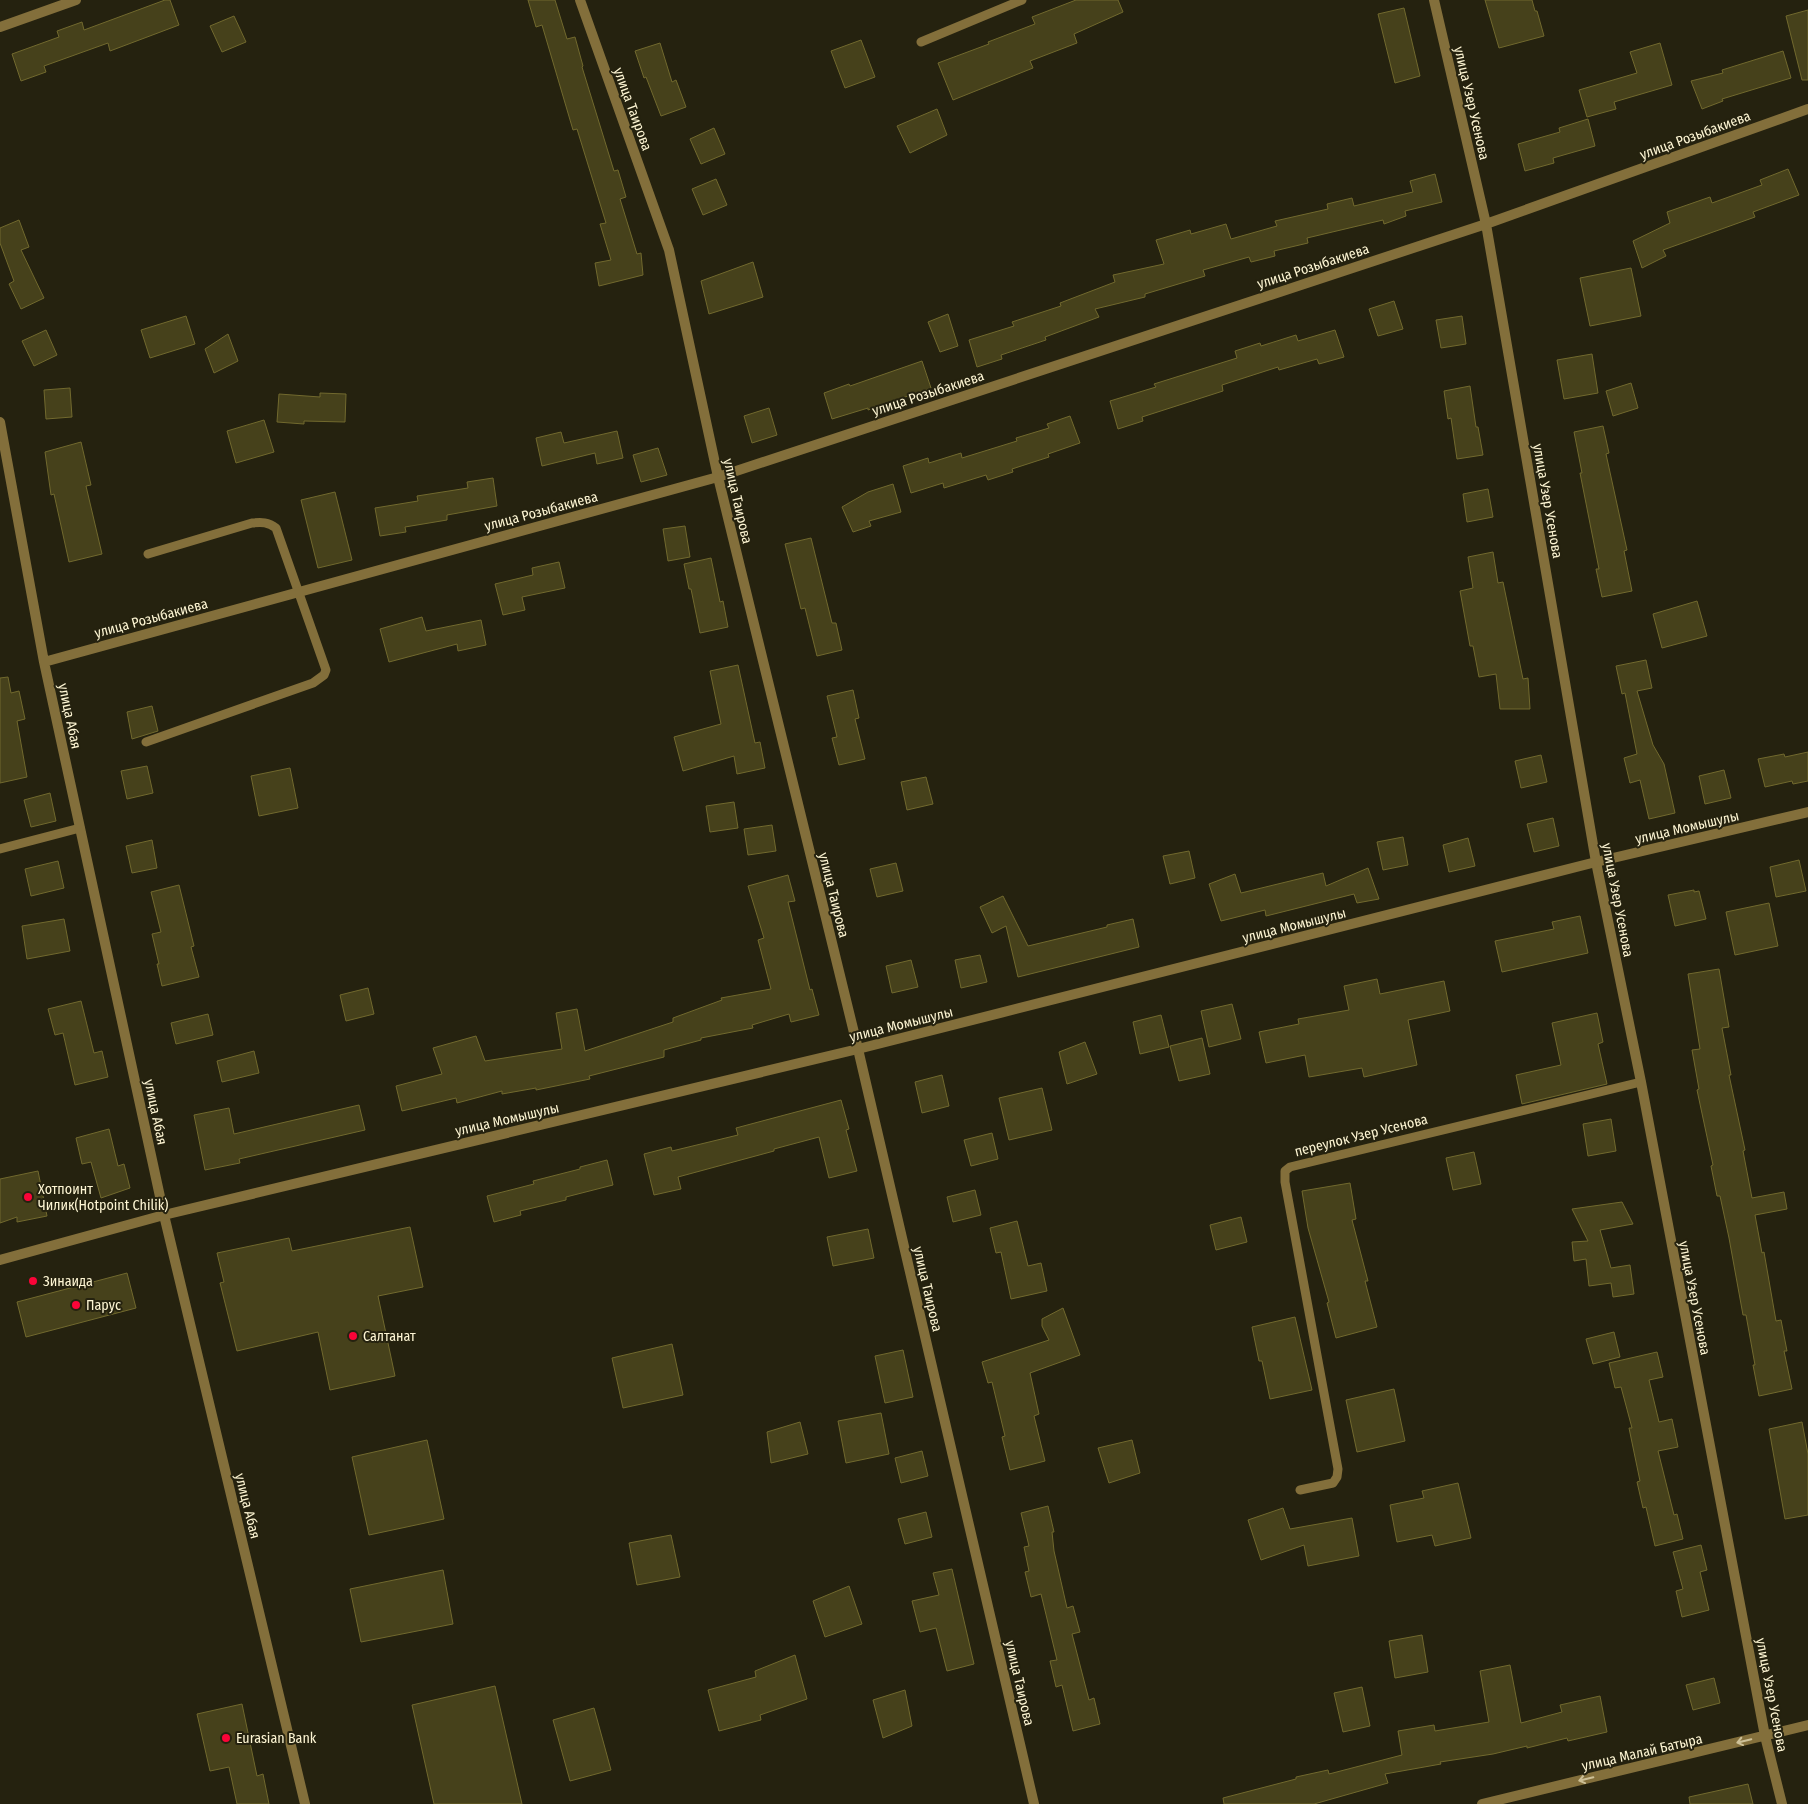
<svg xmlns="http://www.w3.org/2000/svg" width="1808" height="1804" viewBox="0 0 1808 1804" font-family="'Fira Sans Condensed',sans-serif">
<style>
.building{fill:#46411b;stroke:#71692e}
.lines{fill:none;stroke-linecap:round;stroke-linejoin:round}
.service{stroke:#836f3b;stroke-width:9}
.minor{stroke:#836f3b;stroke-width:10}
.tertiary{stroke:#836f3b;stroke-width:10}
.oneway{stroke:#cdc097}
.poi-dot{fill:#fa0438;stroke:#25220f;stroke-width:2}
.labels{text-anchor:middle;stroke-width:4;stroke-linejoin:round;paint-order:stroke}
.street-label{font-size:14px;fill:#fef6d4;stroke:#25220f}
.poi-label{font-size:14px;fill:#fef6d4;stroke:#25220f;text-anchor:start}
</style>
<rect width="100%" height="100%" fill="#25220f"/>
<path class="building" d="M 165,0 L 170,0 L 179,25 L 110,51 L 108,43 L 44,66 L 46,72 L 21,81 L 12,54 L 59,37 L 57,31 L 82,22 L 84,30 Z
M 528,0 L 555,0 L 567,39 L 575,37 L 583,66 L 582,67 L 614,171 L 618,170 L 626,197 L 620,199 L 637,254 L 641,253 L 643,275 L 599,286 L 595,263 L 611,260 L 600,224 L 606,223 L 577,129 L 573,130 L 542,25 L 536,27 Z
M 1076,0 L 1118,0 L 1123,12 L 1074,34 L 1077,43 L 1030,61 L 1033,68 L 953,100 L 938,63 L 989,44 L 988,42 L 1035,24 L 1032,17 Z
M 1485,0 L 1532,0 L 1535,11 L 1537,11 L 1544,36 L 1499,48 Z
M 1404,8 L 1420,76 L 1395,83 L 1378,14 Z
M 1808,10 L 1808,80 L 1802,80 L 1786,16 Z
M 234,16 L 246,42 L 222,52 L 210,26 Z
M 861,40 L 875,77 L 845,88 L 831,51 Z
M 660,43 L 672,82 L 676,80 L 686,107 L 661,116 L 646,77 L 644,78 L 635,51 Z
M 1660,43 L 1672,85 L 1614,102 L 1616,109 L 1587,117 L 1579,90 L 1637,73 L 1630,52 Z
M 1783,51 L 1791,78 L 1722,99 L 1723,101 L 1702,109 L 1691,81 L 1723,73 L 1722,70 Z
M 937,109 L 947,135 L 910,153 L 897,126 Z
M 1588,119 L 1595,146 L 1553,158 L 1554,163 L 1525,171 L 1518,144 L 1560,132 L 1559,128 Z
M 714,128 L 725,154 L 701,164 L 690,139 Z
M 1788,169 L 1799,195 L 1753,212 L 1755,217 L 1663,250 L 1666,256 L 1642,268 L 1633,241 L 1670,223 L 1667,212 L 1710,197 L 1712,203 L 1762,185 L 1760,180 Z
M 1435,174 L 1442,202 L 1405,211 L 1406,216 L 1384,224 L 1383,220 L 1307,238 L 1308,243 L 1274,251 L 1275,256 L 1251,262 L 1249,257 L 1203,270 L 1205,276 L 1145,294 L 1145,297 L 1095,309 L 1099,317 L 1045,337 L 1046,340 L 1001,355 L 1002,359 L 977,367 L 969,340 L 1014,326 L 1012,322 L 1061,306 L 1060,303 L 1115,282 L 1113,275 L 1164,264 L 1156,240 L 1190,230 L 1191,234 L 1226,224 L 1231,239 L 1277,226 L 1275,221 L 1328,209 L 1327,204 L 1352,198 L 1354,206 L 1413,192 L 1410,181 Z
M 716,179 L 727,205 L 703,215 L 692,189 Z
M 19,220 L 29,247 L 21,250 L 44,298 L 21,309 L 9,284 L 14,281 L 0,243 L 0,228 Z
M 753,262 L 763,297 L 709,314 L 701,281 Z
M 1631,268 L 1641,316 L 1590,326 L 1580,278 Z
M 1394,301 L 1403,329 L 1378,336 L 1369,309 Z
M 948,314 L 958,346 L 940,352 L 928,322 Z
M 186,316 L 195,344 L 150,358 L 141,330 Z
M 1462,316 L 1466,344 L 1441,348 L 1436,320 Z
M 46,330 L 57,355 L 34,366 L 22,341 Z
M 1335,330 L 1344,357 L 1319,364 L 1317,359 L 1279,370 L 1278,367 L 1222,385 L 1223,391 L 1142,417 L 1143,421 L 1118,429 L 1110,401 L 1156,387 L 1154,384 L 1237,358 L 1235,351 L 1260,343 L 1261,346 L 1296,335 L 1298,341 Z
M 228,334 L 238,361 L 214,373 L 205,349 Z
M 1592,354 L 1598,393 L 1564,399 L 1557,360 Z
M 922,361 L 931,388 L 868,410 L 868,408 L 832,419 L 824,393 L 849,384 L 850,386 Z
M 1631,383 L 1638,408 L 1613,416 L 1606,391 Z
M 1470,386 L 1476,427 L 1478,427 L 1483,455 L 1457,459 L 1451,418 L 1448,419 L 1444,391 Z
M 70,388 L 72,417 L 46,419 L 44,390 Z
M 320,393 L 346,394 L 345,422 L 304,421 L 304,424 L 277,422 L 279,394 L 320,397 Z
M 769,408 L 777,435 L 752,443 L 744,416 Z
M 1070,416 L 1080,443 L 1048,454 L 1049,457 L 1012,469 L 1013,472 L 988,480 L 986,475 L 944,488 L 943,483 L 911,493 L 903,466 L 928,458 L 929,463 L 961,453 L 962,458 L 1017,441 L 1016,438 L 1049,428 L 1047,424 Z
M 264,420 L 274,452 L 236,463 L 227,431 Z
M 1603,426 L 1609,453 L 1606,454 L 1627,550 L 1624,551 L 1632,591 L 1602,597 L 1596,569 L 1599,569 L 1580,473 L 1582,473 L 1574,432 Z
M 617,431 L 623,458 L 597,464 L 595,453 L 542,466 L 536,438 L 561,432 L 564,443 Z
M 81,442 L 91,485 L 86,486 L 102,554 L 69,562 L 54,494 L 51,495 L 45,452 Z
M 658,448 L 667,475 L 641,482 L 633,455 Z
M 493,478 L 497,506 L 447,515 L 447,520 L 405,527 L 406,532 L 380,536 L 375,508 L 418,501 L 417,496 L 468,488 L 467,482 Z
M 893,484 L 901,512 L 869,521 L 871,526 L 853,532 L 842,507 L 868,492 Z
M 1488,489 L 1493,517 L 1467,522 L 1463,494 Z
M 335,492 L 352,560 L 318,568 L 301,500 Z
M 685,526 L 690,557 L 668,561 L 663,529 Z
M 811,538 L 832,623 L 836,623 L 842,650 L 817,656 L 805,608 L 801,609 L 785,544 Z
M 1493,552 L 1498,583 L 1503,582 L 1523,679 L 1528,678 L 1530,709 L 1500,709 L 1496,674 L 1479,677 L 1473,646 L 1470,646 L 1460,591 L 1473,588 L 1468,557 Z
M 711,558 L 720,602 L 723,601 L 728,627 L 700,633 L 691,589 L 689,589 L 684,564 Z
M 559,562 L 565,588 L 522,597 L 525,610 L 503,615 L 495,584 L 533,575 L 532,568 Z
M 1697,601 L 1707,636 L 1662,648 L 1653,614 Z
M 422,617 L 426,631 L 481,620 L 486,645 L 458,651 L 457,644 L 389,662 L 380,629 Z
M 1646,660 L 1652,688 L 1637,691 L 1653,745 L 1664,764 L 1675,813 L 1649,819 L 1640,780 L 1630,783 L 1624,758 L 1637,754 L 1625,693 L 1622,694 L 1616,666 Z
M 738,665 L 755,743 L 760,742 L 765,768 L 737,774 L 734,756 L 683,771 L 674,737 L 721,724 L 710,671 Z
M 8,677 L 11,693 L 19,691 L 25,719 L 17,721 L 27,777 L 0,783 L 0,678 Z
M 853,690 L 859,718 L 855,719 L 865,759 L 839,765 L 832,738 L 837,737 L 827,696 Z
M 152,706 L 158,731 L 132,739 L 127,712 Z
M 1808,752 L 1808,781 L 1793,784 L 1792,781 L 1765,787 L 1758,759 L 1784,754 L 1785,757 Z
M 1541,755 L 1547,782 L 1521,788 L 1515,761 Z
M 147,766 L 153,793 L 127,799 L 121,771 Z
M 290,768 L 298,808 L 259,816 L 251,776 Z
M 1724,770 L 1731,798 L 1705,804 L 1699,776 Z
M 926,777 L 933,804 L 907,810 L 901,782 Z
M 50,793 L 56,821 L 31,827 L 24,800 Z
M 734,802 L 738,828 L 710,832 L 706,806 Z
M 1553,818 L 1559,846 L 1534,852 L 1527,824 Z
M 772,825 L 776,851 L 748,855 L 744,829 Z
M 1403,837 L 1408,865 L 1383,870 L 1377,842 Z
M 1468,838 L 1475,866 L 1449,872 L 1443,845 Z
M 152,840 L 157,868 L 132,873 L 126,846 Z
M 1189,851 L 1195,878 L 1170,884 L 1163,856 Z
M 1799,860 L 1806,891 L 1776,897 L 1770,867 Z
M 58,861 L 64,888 L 31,896 L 25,869 Z
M 896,863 L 903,891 L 877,897 L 870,869 Z
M 1368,868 L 1379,899 L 1357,903 L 1354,894 L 1266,916 L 1265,910 L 1221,921 L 1209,884 L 1235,874 L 1241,893 L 1323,873 L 1326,886 Z
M 788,875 L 795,901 L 788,902 L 810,990 L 812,989 L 819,1015 L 791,1022 L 789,1014 L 752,1025 L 753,1028 L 701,1038 L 701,1040 L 664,1050 L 664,1057 L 589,1076 L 590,1079 L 536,1090 L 536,1088 L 502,1094 L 502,1091 L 457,1103 L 456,1098 L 402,1111 L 396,1086 L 442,1074 L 433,1048 L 476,1036 L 485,1061 L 562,1049 L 556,1013 L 577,1009 L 585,1051 L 673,1022 L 673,1018 L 722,1000 L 721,998 L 771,989 L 758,940 L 764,938 L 748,886 Z
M 179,885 L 194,946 L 191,947 L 199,977 L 162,986 L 157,964 L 159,964 L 152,934 L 161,932 L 151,892 Z
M 1694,890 L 1694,892 L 1699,891 L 1706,919 L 1675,926 L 1668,895 Z
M 1003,896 L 1028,946 L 1107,927 L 1107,925 L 1133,919 L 1139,947 L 1018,977 L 1006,926 L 992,933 L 980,907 Z
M 1769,903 L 1778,946 L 1735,955 L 1726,912 Z
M 1580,916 L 1588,953 L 1502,972 L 1495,941 L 1554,929 L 1552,922 Z
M 64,919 L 70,951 L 27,959 L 22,926 Z
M 980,955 L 987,982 L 961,988 L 955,960 Z
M 911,960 L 918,987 L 892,993 L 886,966 Z
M 1719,969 L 1729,1027 L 1722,1028 L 1731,1075 L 1729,1075 L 1745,1150 L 1743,1151 L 1752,1198 L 1784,1192 L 1787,1209 L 1755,1215 L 1762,1253 L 1764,1252 L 1776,1321 L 1781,1320 L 1787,1351 L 1784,1351 L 1792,1389 L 1759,1396 L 1753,1365 L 1755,1365 L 1746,1315 L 1743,1315 L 1729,1238 L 1720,1196 L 1717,1196 L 1711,1166 L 1713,1165 L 1697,1090 L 1699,1089 L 1692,1050 L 1700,1049 L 1688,974 Z
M 1377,979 L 1380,994 L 1444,981 L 1450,1011 L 1408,1020 L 1417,1065 L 1364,1077 L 1362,1068 L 1309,1077 L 1305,1055 L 1266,1063 L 1259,1032 L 1299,1024 L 1298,1019 L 1349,1010 L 1344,986 Z
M 368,988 L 374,1014 L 346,1021 L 340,995 Z
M 81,1001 L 94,1053 L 102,1051 L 108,1077 L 75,1085 L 63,1033 L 55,1035 L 48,1009 Z
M 1232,1004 L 1241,1039 L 1209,1047 L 1201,1011 Z
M 1597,1013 L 1603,1042 L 1598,1044 L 1607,1084 L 1522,1104 L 1516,1075 L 1561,1065 L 1552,1023 Z
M 208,1014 L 213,1035 L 176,1044 L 171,1023 Z
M 1161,1015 L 1169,1047 L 1140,1054 L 1133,1022 Z
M 1202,1038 L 1210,1074 L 1179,1081 L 1170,1046 Z
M 1085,1042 L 1097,1074 L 1067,1084 L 1059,1052 Z
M 254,1051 L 259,1073 L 222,1082 L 217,1061 Z
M 942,1075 L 949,1106 L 922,1113 L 915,1082 Z
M 1042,1088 L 1052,1130 L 1009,1140 L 999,1098 Z
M 841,1100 L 849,1129 L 846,1130 L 857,1171 L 829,1178 L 819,1137 L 774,1149 L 774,1151 L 678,1177 L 681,1189 L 654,1195 L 644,1154 L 671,1147 L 672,1151 L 738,1135 L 736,1128 Z
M 359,1105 L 365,1130 L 239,1159 L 240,1163 L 205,1170 L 194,1115 L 229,1108 L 234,1134 Z
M 1611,1119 L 1616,1151 L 1588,1156 L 1583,1124 Z
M 109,1129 L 118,1166 L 124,1164 L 130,1188 L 101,1198 L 91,1162 L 82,1164 L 76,1138 Z
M 992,1133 L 998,1159 L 971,1166 L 964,1140 Z
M 1474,1152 L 1481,1184 L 1453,1190 L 1446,1158 Z
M 607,1160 L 613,1185 L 566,1197 L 566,1200 L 520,1211 L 521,1215 L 494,1222 L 487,1196 L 534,1184 L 533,1181 L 580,1169 L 580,1167 Z
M 38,1171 L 47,1216 L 17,1222 L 17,1217 L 0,1223 L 0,1179 Z
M 1350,1183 L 1356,1219 L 1352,1220 L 1368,1281 L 1365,1281 L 1377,1327 L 1336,1338 L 1327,1303 L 1329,1302 L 1308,1228 L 1302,1191 Z
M 975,1190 L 981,1215 L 953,1222 L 947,1197 Z
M 1622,1202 L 1633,1224 L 1600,1230 L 1611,1268 L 1630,1265 L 1634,1294 L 1613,1297 L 1611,1283 L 1589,1286 L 1586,1259 L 1574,1261 L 1572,1242 L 1588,1241 L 1572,1209 Z
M 1241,1217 L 1247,1242 L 1216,1250 L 1210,1225 Z
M 1017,1221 L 1028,1266 L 1041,1263 L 1047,1291 L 1011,1299 L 1001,1252 L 996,1253 L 990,1228 Z
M 410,1227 L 423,1287 L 378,1296 L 395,1376 L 330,1390 L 318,1332 L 237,1351 L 220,1283 L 224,1282 L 217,1253 L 289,1238 L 292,1251 Z
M 868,1229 L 874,1258 L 833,1266 L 827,1237 Z
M 127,1273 L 136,1308 L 26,1337 L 17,1302 Z
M 1063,1308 L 1080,1355 L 1030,1373 L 1039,1414 L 1034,1416 L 1045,1461 L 1010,1470 L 1002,1437 L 1005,1436 L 992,1382 L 988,1383 L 982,1362 L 1049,1340 L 1042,1326 L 1042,1319 Z
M 1295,1317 L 1312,1390 L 1270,1399 L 1262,1361 L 1259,1361 L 1252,1327 Z
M 1614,1332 L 1620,1357 L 1593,1364 L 1586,1339 Z
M 672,1344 L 683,1395 L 623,1408 L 612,1358 Z
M 903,1350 L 913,1397 L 885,1403 L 875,1356 Z
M 1657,1352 L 1663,1377 L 1649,1380 L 1659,1422 L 1672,1419 L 1678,1447 L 1658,1451 L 1674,1515 L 1677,1514 L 1683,1539 L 1655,1546 L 1646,1507 L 1643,1508 L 1637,1482 L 1640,1481 L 1629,1428 L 1632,1428 L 1621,1387 L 1615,1388 L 1609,1363 Z
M 1394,1389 L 1405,1441 L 1357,1452 L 1346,1400 Z
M 881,1413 L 889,1454 L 846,1463 L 838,1421 Z
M 800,1422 L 808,1454 L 771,1463 L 767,1432 Z
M 1802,1422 L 1808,1454 L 1808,1515 L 1785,1519 L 1769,1429 Z
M 427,1440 L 444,1519 L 369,1535 L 352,1457 Z
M 1132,1440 L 1140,1473 L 1109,1483 L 1098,1448 Z
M 922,1451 L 928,1476 L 901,1483 L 895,1458 Z
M 1458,1483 L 1471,1538 L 1435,1546 L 1432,1535 L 1397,1542 L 1390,1505 L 1424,1498 L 1422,1491 Z
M 1048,1506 L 1054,1532 L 1052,1532 L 1054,1551 L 1067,1608 L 1073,1606 L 1080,1632 L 1072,1634 L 1089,1700 L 1094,1698 L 1100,1724 L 1073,1731 L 1062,1685 L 1056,1687 L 1050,1661 L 1057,1660 L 1041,1594 L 1031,1597 L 1025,1572 L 1029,1571 L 1024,1547 L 1029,1546 L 1021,1513 Z
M 1283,1508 L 1290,1529 L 1352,1518 L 1359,1556 L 1308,1566 L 1304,1545 L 1261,1560 L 1248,1520 Z
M 926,1512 L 932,1537 L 905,1544 L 898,1519 Z
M 671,1535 L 680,1577 L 637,1585 L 629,1543 Z
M 1701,1545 L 1707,1570 L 1700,1572 L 1709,1610 L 1682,1617 L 1676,1591 L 1683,1589 L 1673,1552 Z
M 952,1569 L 974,1664 L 947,1671 L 936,1628 L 920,1632 L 912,1601 L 939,1595 L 933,1573 Z
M 443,1570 L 453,1624 L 361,1642 L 350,1589 Z
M 849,1586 L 862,1624 L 825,1637 L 813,1601 Z
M 1422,1635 L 1428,1672 L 1395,1678 L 1389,1641 Z
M 795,1655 L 807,1699 L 760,1715 L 761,1720 L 719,1731 L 708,1690 L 756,1677 L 755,1671 Z
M 1510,1665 L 1521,1723 L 1562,1712 L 1560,1705 L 1600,1696 L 1607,1732 L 1568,1741 L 1567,1738 L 1527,1748 L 1527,1746 L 1493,1754 L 1440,1762 L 1441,1764 L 1385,1774 L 1388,1783 L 1314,1804 L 1224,1804 L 1223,1798 L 1296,1779 L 1296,1777 L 1328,1770 L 1329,1774 L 1402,1755 L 1398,1731 L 1434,1725 L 1435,1731 L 1489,1722 L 1480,1671 Z
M 1714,1678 L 1720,1703 L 1693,1710 L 1686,1685 Z
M 495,1686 L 522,1804 L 434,1804 L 412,1705 Z
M 1362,1687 L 1370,1726 L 1343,1732 L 1334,1693 Z
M 905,1690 L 912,1726 L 883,1738 L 873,1700 Z
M 242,1704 L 257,1776 L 263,1774 L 269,1804 L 237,1804 L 229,1767 L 210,1771 L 197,1714 Z
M 594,1708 L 611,1770 L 570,1781 L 553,1720 Z
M 1748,1784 L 1753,1804 L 1690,1804 L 1689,1797 Z"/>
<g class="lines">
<path class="service" d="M 921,42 L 1022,0
M 146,742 L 313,683 L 324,675 L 326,670 L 276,528 C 268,522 262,522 252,523 L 148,554
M 0,849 L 80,828
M 1300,1490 L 1333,1483 L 1337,1477 L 1338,1469 L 1285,1182 L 1285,1171 L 1290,1167 L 1641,1082"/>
<path class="minor" d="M 580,0 L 669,250 L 718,477 L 858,1049 L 1034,1804
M 1434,0 L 1486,224 L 1596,862 L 1641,1082 L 1765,1736 L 1782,1804
M 0,27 L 76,0
M 0,422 L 44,662 L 164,1215
M 44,662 L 718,477 L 1486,224 L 1808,109
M 1482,1804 L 1808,1725"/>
<path class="tertiary" d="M 164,1215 L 305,1804
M 0,1260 L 164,1215 L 858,1049 L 1596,862 L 1808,812"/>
</g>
<defs><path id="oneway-shaft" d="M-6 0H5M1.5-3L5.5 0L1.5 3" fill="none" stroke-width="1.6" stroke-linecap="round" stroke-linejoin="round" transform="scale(1.25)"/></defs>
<g class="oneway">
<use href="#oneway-shaft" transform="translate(1744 1741) rotate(167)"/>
<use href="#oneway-shaft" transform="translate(1586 1779) rotate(167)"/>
</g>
<g class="poi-dot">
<circle cx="28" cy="1197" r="5"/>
<circle cx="33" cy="1281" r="5"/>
<circle cx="76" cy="1305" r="5"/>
<circle cx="353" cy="1336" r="5"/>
<circle cx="226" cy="1738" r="5"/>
</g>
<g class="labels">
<g class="street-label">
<text transform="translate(1472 103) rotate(77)" y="5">улица Узер Усенова</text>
<text transform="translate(633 109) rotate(70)" y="5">улица Таирова</text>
<text transform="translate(1695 135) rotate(-20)" y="5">улица Розыбакиева</text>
<text transform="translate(1313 266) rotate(-18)" y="5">улица Розыбакиева</text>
<text transform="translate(928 393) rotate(-18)" y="5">улица Розыбакиева</text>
<text transform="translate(738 501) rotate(77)" y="5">улица Таирова</text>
<text transform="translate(1548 501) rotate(80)" y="5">улица Узер Усенова</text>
<text transform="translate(541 511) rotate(-15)" y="5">улица Розыбакиева</text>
<text transform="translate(151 618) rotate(-15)" y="5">улица Розыбакиева</text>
<text transform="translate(70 716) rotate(78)" y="5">улица Абая</text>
<text transform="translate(1687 827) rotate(-13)" y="5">улица Момышулы</text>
<text transform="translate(834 895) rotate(76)" y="5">улица Таирова</text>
<text transform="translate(1618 900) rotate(79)" y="5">улица Узер Усенова</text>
<text transform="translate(1294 925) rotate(-14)" y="5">улица Момышулы</text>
<text transform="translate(901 1024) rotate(-14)" y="5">улица Момышулы</text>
<text transform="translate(156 1112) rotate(78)" y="5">улица Абая</text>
<text transform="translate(507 1119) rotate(-13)" y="5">улица Момышулы</text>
<text transform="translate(1361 1135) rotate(-14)" y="5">переулок Узер Усенова</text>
<text transform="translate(928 1289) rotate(77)" y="5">улица Таирова</text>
<text transform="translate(1695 1298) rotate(79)" y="5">улица Узер Усенова</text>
<text transform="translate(248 1506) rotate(76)" y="5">улица Абая</text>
<text transform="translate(1020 1683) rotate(77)" y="5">улица Таирова</text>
<text transform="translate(1772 1695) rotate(79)" y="5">улица Узер Усенова</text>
<text transform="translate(1642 1752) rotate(-13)" y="5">улица Малай Батыра</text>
</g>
<g class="poi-label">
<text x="38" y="1194">Хотпоинт<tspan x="38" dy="16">Чилик(Hotpoint Chilik)</tspan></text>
<text x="43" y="1286">Зинаида</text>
<text x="86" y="1310">Парус</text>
<text x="363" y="1341">Салтанат</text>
<text x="236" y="1743">Eurasian Bank</text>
</g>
</g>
</svg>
